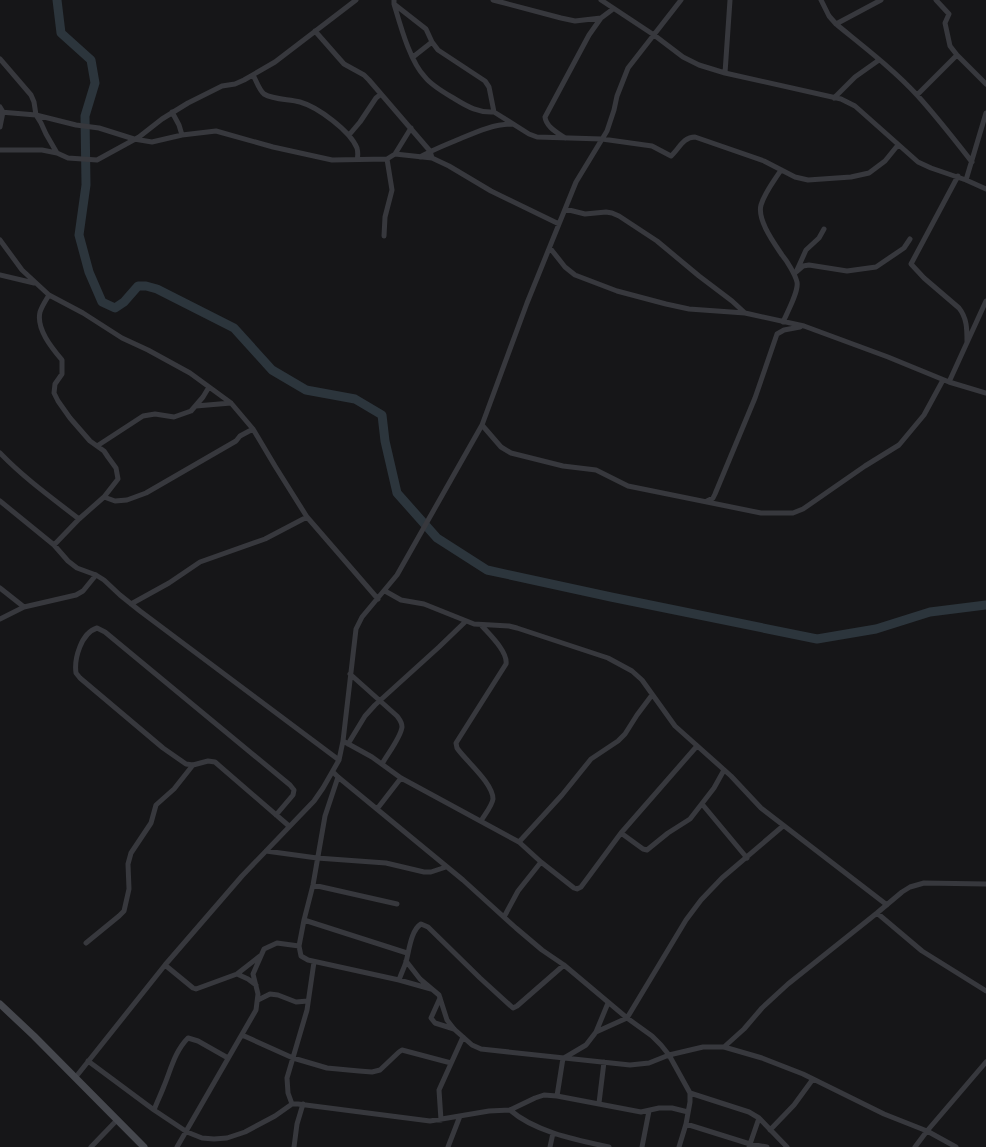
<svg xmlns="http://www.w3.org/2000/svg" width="986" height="1147" viewBox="0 0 986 1147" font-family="Barlow,sans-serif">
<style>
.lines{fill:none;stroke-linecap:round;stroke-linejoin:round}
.river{stroke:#2c353c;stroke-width:9}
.street{stroke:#37383d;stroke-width:5}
.secondary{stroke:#45474d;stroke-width:7}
</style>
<rect width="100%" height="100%" fill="#161618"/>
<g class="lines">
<path class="river" d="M 57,0 L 61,33 L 91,60 L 95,83 L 85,116 L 86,185 L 79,235 L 89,272 L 102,302 L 115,308 L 124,302 L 138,286 L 146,286 L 157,289 L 234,328 L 272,370 L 306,390 L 355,399 L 382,415 L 385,441 L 397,493 L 437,538 L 487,570 L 611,597 L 817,639 L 876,629 L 930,612 L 986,605"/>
<path class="street" d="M 394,0 L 394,4 L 426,29 L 432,42 L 438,50 L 485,81 L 489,87 L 494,112 L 529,134 L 537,137 L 602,139 L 652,146 L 671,156 C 679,149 683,137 695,137 L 764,161 L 795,177 L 808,180 L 851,177 L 869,173 L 885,161 L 898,145
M 493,0 L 561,18 L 575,21 L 601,18
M 601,0 L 654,35 L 683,57 L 699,65 L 725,73 L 841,99 L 855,106 L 918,162 L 931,168 L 966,180 L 986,189
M 821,0 L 829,16 L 836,24 C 864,47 893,69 917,95 C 937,117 954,139 972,162
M 936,0 L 949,14 L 945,23 L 950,46 L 957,55 L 986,84
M 394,4 C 400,24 410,62 425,77 C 432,86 445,93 455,99 C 468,107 479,113 494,112
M 836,24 L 881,0
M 315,31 L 344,64 L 364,75 L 369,80 L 430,151 L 432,158
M 413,57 L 432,42
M 0,59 L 31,95 L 34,102 L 36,115 L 41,123 L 46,134 L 57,153 L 68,158 L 97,160 L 139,137 L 162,119 L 188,103 L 222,86 L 235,84 L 244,80 L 275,62 L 356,0
M 725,73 L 730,0
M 253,75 C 256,80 259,90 264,94 C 274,100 289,99 300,102 C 318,107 350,131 357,148 C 358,152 358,156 357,160
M 917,95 L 957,55
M 834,98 L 855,77 L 879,60
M 0,107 L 3,112 L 0,127
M 0,112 L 36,115 L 76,125 L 99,128 L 134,139 L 152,142 L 182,135 L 216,131 L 273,147 L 332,160 L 387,159 L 395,154 L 432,158 L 449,166 L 491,191 L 559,224
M 172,112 L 179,125 L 182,135
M 349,135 L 360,122 L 376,98 L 381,94
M 565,138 C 558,133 546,127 545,117 L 589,35 L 601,18 L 613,9
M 0,150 L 42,150 L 57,153
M 395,154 L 411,128
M 420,157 C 432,150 445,145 457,140 C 476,132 493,124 513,124
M 781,170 C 774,181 765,192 761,205 C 757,220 774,243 782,255 C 787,261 795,274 797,282 C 799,291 787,313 783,322
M 958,176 L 911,264 L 924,278 L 959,308 C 967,318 967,329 967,342
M 966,180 L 986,113
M 565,209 L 585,214 L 606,212 L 612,213 L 619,216 L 657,241 L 699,276 L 732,301 L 745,313
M 384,236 L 385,217 L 392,190 L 387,159
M 0,240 L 22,270 L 49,295 L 83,313 L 122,338 L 148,350 L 190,373 L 231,403 L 253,429 L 275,466 L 307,517 L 378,599
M 550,248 L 565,267 L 575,275 L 617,291 L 666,304 L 689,309 L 745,313 L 804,326 L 888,357 L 949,382 L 986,393
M 797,270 L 806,250 L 819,238 L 824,229
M 796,272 L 803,266 L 809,265 L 847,271 L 876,267 L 904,248 L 910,239
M 0,275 L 34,283
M 49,295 C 46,300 42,306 40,312 C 36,329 52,348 62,360 L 62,374 L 55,384 L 54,393 L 58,401 L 70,418 L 90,441 L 104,451 L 108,457 L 116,468 L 118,479 L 104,497
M 949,382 L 986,301
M 196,406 L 231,403
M 482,425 L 501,447 L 511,453 L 563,466 L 596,470 L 628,486 L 761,513 L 793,513 L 803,509 L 865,466 L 899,445 L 924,415 L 943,380
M 97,446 L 143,416 L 155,414 L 174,417 L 191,411 L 203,397 L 209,387
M 0,453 C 24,478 52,498 79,519
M 0,501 L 54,545 L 68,561 L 77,568 L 96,575 L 104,580 L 120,595 L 140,611 L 339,760
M 707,501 L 713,498 L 715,494 L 755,398 L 777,334 L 784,330 L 800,327
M 54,545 L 79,519 L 104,497 L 115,501 L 127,500 L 146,493 L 236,441 L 240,436 L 253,429
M 0,588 L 24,607 L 76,595 L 83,591 L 96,575
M 385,591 L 401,600 L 424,604 L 474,624 L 509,626 L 517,628 L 608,658 L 632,671 L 642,680 L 675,726 L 731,776 L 761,808 L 887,905
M 131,604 L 169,583 L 200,562 L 265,539 L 307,517
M 0,619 L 24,607
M 350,674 L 397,716 C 400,720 402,722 402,727 C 401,737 387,755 382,764
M 343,741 L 372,757 L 401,778 L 519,842 L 541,862 L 574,888 L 577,889 L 581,887 L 621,833 L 697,746
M 348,744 L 365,716 L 375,705 L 439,647 L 465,622
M 333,772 L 338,777 L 463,880 L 516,928 L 542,950 L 564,965 L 627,1018 L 652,1036 L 661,1045 L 669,1055 L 690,1093 L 690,1102 L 686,1124 L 679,1147
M 702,804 L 747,858
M 377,809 L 401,778
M 276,815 L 293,795 L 294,790 L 290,785 L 105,632 L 97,628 C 81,633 74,659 76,673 L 80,678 L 163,748 L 186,764 L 193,765 L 208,761 L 215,762 L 289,826
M 481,821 C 485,814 492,806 493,799 C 493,783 465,760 457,748 L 456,743 L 506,664 C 508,652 490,635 482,626
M 621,833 L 643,849 L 647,850 L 668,833 L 690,819 L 714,788 L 724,770
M 519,842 L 562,795 L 591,759 L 618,741 L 625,734 L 637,715 L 652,695
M 266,851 L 317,858 L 386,863 L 424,872 L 431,872 L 446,867
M 313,885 L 397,904
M 877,913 L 922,951 L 986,991
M 504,917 L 518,891 L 541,862
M 304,920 L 407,953
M 86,943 L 119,916 L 124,911 L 129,889 L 128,864 L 131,853 L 151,823 L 156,805 L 174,789 L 193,765
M 299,946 L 301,956 L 308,960 L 399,980 L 431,989
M 406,961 L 420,979 L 439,995 L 447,1020 L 454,1029 L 472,1045 L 481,1049 L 630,1065 L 649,1063 L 669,1055 L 703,1047 L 724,1047 L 762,1058 L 803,1074 L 884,1114 L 927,1131 L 956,1147
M 165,965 L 193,988 L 196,989 L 237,974 L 248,979 L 256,985
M 237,974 L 260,956
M 399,980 C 401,974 404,968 406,962 C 409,951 411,930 421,924 L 428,927 L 480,978 L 513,1008 L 517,1006 L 564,965
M 440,998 L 431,1018 L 435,1023 L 454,1029
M 258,1000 L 270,994 L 278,995 L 296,1002 L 308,1001
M 596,1032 L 608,1003
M 242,1035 L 293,1058 L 327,1068 L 359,1071 L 372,1072 L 380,1070 L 399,1052 L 402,1050 L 451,1063
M 724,1047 L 744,1029 L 762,1008 L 788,984 L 877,913 L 902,892 L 910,887 L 924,883 L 986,884
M 564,1058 L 586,1045 L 596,1032 L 627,1018 L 686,920 L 701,900 L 722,878 L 783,826
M 88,1061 L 154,1110 L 187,1132 L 202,1138 L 214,1139 L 227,1138 L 245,1132 L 275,1116 L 292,1104 L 298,1104 L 430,1121 L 489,1111 L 510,1110 L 535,1098 L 544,1095 L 557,1096 L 641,1112 L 659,1108 L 672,1108 L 688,1112
M 75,1078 L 165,965 L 242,876 L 314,801 L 323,788 L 339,760 L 343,741 L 356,629 L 362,617 L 397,575 L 482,425 L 527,303 L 576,182 L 607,131 L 614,110 L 617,96 L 628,68 L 681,0
M 690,1093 L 749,1112 L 759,1118 L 787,1147
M 557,1096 L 563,1058
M 599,1103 L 604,1062
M 292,1104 L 288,1093 L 287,1078 L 307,1010 L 314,962
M 154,1110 C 157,1102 161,1094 164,1086 C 171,1069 175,1051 188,1038 L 198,1041 L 228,1058
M 510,1110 C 535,1132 577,1140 609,1147
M 441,1120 L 439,1090 L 463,1037
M 686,1124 L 750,1144 L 767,1147
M 770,1130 L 794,1105 L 813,1079
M 91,1147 L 117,1120
M 177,1147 L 256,1010 L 258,994 L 253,974 L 264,949 L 277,943 L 299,946 L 304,920 L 313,885 L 325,816 L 338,777
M 294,1147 L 297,1124 L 303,1104
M 448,1147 L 460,1116
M 550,1147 L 553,1133
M 642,1147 L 649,1111
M 749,1147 L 759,1118
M 915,1147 L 927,1131 L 986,1062"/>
<path class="secondary" d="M 0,1004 L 34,1036 L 144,1147"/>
</g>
</svg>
